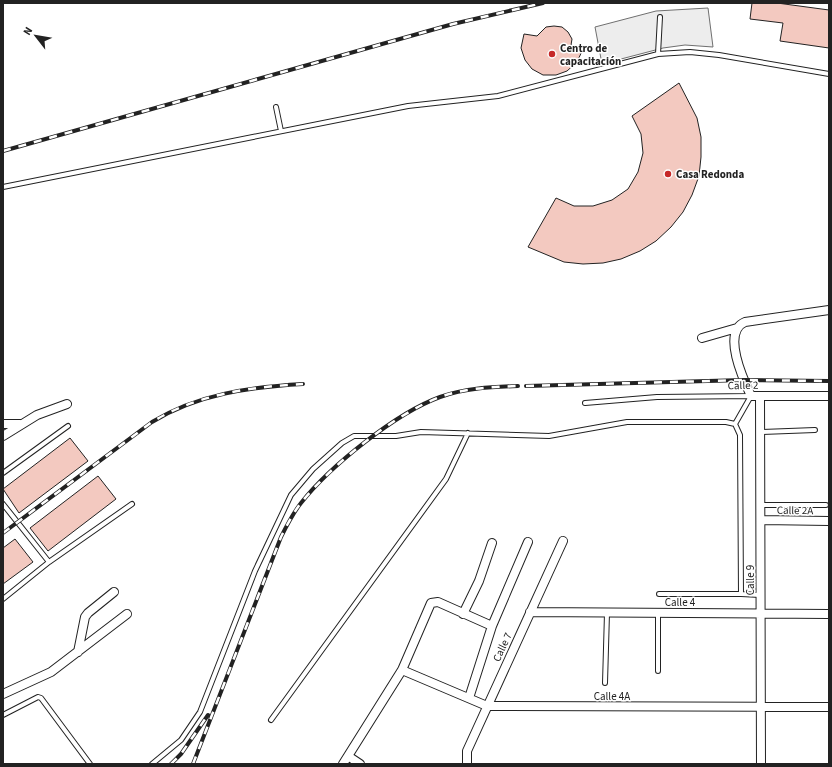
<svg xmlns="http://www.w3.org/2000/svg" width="832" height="767" viewBox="0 0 832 767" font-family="'Source Sans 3',sans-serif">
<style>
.parking{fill:#ededed;stroke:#6f6f6f}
.building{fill:#f3c9c0;stroke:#222}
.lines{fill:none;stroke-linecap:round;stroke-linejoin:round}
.lane-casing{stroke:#222;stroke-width:6}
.street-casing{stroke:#222;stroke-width:10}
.lane{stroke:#fff;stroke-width:4}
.street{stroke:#fff;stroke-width:8}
.rail-casing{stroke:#222;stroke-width:4}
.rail{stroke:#fff;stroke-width:2.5;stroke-dasharray:8;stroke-linecap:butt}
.poi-dot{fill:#c62828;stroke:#fff;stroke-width:1.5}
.labels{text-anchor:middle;stroke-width:3;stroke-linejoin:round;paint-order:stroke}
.poi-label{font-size:11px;font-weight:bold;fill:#222;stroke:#fff;text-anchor:start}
.street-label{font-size:11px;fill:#222;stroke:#fff}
</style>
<rect width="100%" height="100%" fill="#fff"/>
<path class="parking" d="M 708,8 L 713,47 L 685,45 L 663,48 L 602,64 L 595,27 L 656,11 Z"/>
<path class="building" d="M 752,3 L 777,3 L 829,10 L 829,48 L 780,41 L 783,23 L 750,19 Z
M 554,26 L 562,27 L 568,32 L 572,39 L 571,45 L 583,49 L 577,62 L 567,71 L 556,75 L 543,75 L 532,69 L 525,60 L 521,48 L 524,34 L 537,36 L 546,27 Z
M 679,83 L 697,118 L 701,137 L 701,157 L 699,176 L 692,195 L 683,212 L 671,227 L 656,241 L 640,251 L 621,259 L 603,263 L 583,264 L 564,262 L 528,247 L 556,198 L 574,206 L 593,206 L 612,200 L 628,189 L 638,172 L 643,153 L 641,134 L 632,116 Z
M 70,438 L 88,461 L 19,513 L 3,489 Z
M 98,476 L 116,499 L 48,551 L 30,528 Z
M 15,539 L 33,562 L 3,584 L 3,548 Z"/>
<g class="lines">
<defs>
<path id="lane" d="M 658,54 L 660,17
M 276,107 L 281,131
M 3,187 L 408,106 L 498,96 L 658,54 L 690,52 L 719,55 L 829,74
M 585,403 L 657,397 L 751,396
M 735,424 L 751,396
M 760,432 L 815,430
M 3,473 L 68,426
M 3,504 L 49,562
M 760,505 L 826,505
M 741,594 L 760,595
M 3,599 L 49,562 L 132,504
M 658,613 L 658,671
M 605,683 L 607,613
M 3,715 L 38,697 L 41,698 L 90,764
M 271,720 L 446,479 L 468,433
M 152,764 L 181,740 L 200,712 L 255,571 L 291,495 L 313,469 L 342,443 L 354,436 L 396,436 L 421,432 L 549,436 L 627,422 L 726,422 L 735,424 L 740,435 L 741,594 L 659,594"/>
<path id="street" d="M 829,310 L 745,322 C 721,332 744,381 751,396 L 829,396
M 702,338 L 737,328
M 760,396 L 761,764
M 3,424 L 20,424
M 3,436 L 37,415 L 67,404
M 761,520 L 829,521
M 530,612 L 829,614
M 463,614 L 479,581 L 492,543
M 78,652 L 85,617 L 88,613 L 114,592
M 402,670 L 487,706 L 829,707
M 3,694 L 51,672 L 127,614
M 469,698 L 492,626 L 528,542
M 348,756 L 360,764
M 343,764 L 402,670 L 431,603 L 438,602 L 492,626
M 467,764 L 467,751 L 563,541"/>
</defs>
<use href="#lane" class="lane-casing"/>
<use href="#street" class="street-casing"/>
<use href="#lane" class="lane"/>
<use href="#street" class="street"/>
<defs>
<path id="rail" d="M 3,151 L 453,24 L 543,3
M 526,386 L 744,380 L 829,381
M 3,533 L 152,422 C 198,394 250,387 303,384
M 171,764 L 181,754 L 208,715
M 193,764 L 281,537 C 287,525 293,513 301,503 C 330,466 396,413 440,397 C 465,388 491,387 518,386"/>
</defs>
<use href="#rail" class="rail-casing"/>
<use href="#rail" class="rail"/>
</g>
<g class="poi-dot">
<circle cx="552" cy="54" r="4"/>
<circle cx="668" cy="174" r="4"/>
</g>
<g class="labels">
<g class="poi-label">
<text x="560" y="52">Centro de<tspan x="560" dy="13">capacitación</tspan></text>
<text x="676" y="178">Casa Redonda</text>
</g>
<g class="street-label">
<text transform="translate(743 385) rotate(-1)" y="4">Calle 2</text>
<text transform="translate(795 510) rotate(1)" y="4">Calle 2A</text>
<text transform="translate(750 580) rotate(-90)" y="4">Calle 9</text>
<text x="680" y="606">Calle 4</text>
<text transform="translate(502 647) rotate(-65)" y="4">Calle 7</text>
<text x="612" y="700">Calle 4A</text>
</g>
</g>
<rect width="832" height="767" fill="none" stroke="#222222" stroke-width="8"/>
<g transform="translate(36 36) rotate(301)" stroke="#ffffff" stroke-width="3" paint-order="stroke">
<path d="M0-3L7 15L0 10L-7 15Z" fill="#222222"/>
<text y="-6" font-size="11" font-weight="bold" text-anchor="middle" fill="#222222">N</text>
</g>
</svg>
